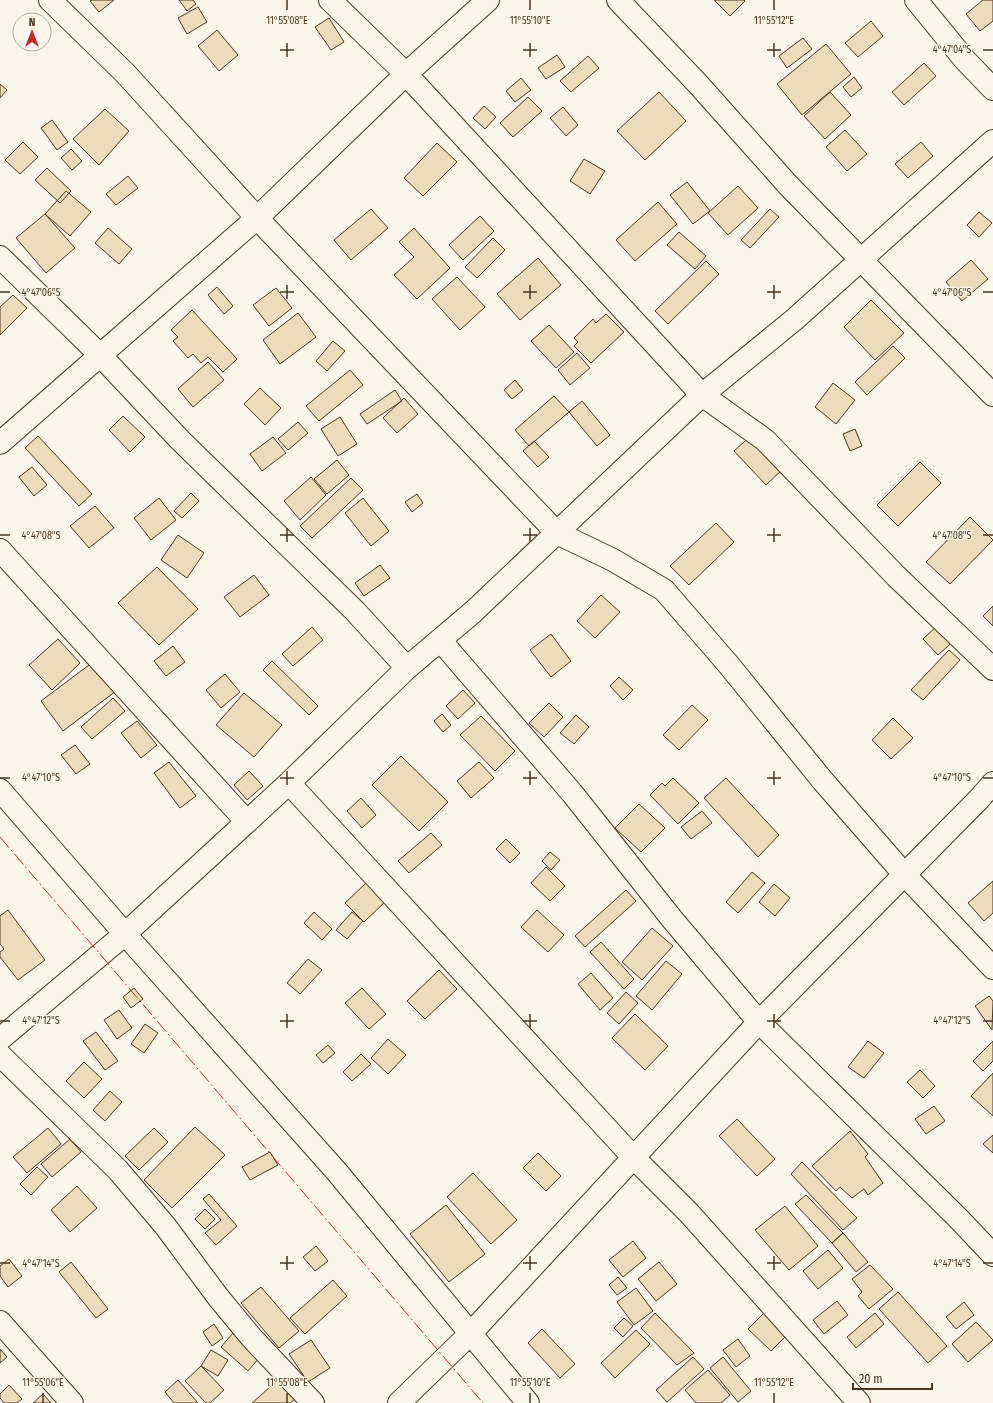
<svg xmlns="http://www.w3.org/2000/svg" width="993" height="1403" viewBox="0 0 993 1403" font-family="'Fira Sans Condensed',sans-serif">
<style>
.building{fill:#ecdcbc;stroke:#4a3520}
.lines{fill:none;stroke-linecap:round;stroke-linejoin:round}
.minor-casing{stroke:#4a3520;stroke-width:24}
.minor{stroke:#fbf6e9;stroke-width:22}
.power{stroke:#c62828;stroke-width:1;stroke-dasharray:14 3 2 3;stroke-linecap:butt}
.ticks{fill:none;stroke:#4a3520;stroke-width:1.5}
.ticks-label{font-size:10px;text-anchor:middle;fill:#4a3520;stroke:#fbf6e9;stroke-width:3;stroke-linejoin:round;paint-order:stroke}
</style>
<rect width="100%" height="100%" fill="#fbf6e9"/>
<path class="building" d="M 92,0 L 114,0 L 99,12 L 90,1 Z
M 179,0 L 193,0 L 196,4 L 187,11 Z
M 714,0 L 744,0 L 745,1 L 730,16 Z
M 983,0 L 993,0 L 993,21 L 980,31 L 966,14 Z
M 198,7 L 207,22 L 187,34 L 178,18 Z
M 329,18 L 344,42 L 331,50 L 315,27 Z
M 871,21 L 883,36 L 858,57 L 845,43 Z
M 217,30 L 238,55 L 219,71 L 198,46 Z
M 803,38 L 812,49 L 787,68 L 779,56 Z
M 826,44 L 851,74 L 802,115 L 777,84 Z
M 557,55 L 565,67 L 546,79 L 538,68 Z
M 588,56 L 599,68 L 571,92 L 560,81 Z
M 924,63 L 936,76 L 904,105 L 892,92 Z
M 854,77 L 862,88 L 851,97 L 843,87 Z
M 521,78 L 531,90 L 515,102 L 506,91 Z
M 0,84 L 7,90 L 0,98 Z
M 659,92 L 686,121 L 645,160 L 617,131 Z
M 830,92 L 851,115 L 825,139 L 804,116 Z
M 528,97 L 542,111 L 513,137 L 500,123 Z
M 484,106 L 496,117 L 485,129 L 473,118 Z
M 563,107 L 578,125 L 566,136 L 550,118 Z
M 105,109 L 129,131 L 99,165 L 73,139 Z
M 52,120 L 68,142 L 57,150 L 41,128 Z
M 845,130 L 867,154 L 847,171 L 826,147 Z
M 23,142 L 38,157 L 20,174 L 5,160 Z
M 921,142 L 933,156 L 908,178 L 895,164 Z
M 437,143 L 457,162 L 423,196 L 404,178 Z
M 71,149 L 82,161 L 72,170 L 61,158 Z
M 584,159 L 605,171 L 590,194 L 570,181 Z
M 47,168 L 71,191 L 60,203 L 35,180 Z
M 128,176 L 138,188 L 116,205 L 106,194 Z
M 687,182 L 710,211 L 693,224 L 670,195 Z
M 738,186 L 758,208 L 728,235 L 708,213 Z
M 66,191 L 91,212 L 70,236 L 45,214 Z
M 658,202 L 677,224 L 635,261 L 616,240 Z
M 371,209 L 388,228 L 351,260 L 334,240 Z
M 770,209 L 779,217 L 750,248 L 741,240 Z
M 979,212 L 992,223 L 979,237 L 967,225 Z
M 45,214 L 75,248 L 46,273 L 16,238 Z
M 480,216 L 494,231 L 463,260 L 449,245 Z
M 108,228 L 132,249 L 119,264 L 95,243 Z
M 414,228 L 450,268 L 417,299 L 394,275 L 414,257 L 399,242 Z
M 679,232 L 706,256 L 695,269 L 667,245 Z
M 493,238 L 505,250 L 477,278 L 465,267 Z
M 538,258 L 561,285 L 520,320 L 497,294 Z
M 971,260 L 988,279 L 962,301 L 946,282 Z
M 706,261 L 719,274 L 668,324 L 655,311 Z
M 457,277 L 485,307 L 460,330 L 432,299 Z
M 217,287 L 233,306 L 224,314 L 208,295 Z
M 276,288 L 292,308 L 269,326 L 253,305 Z
M 13,295 L 27,308 L 0,335 L 0,307 Z
M 871,300 L 904,333 L 875,360 L 844,327 Z
M 192,310 L 237,359 L 223,372 L 208,357 L 201,363 L 193,354 L 188,358 L 173,341 L 178,337 L 171,330 Z
M 298,313 L 316,337 L 280,364 L 263,340 Z
M 606,314 L 624,332 L 591,363 L 574,346 L 578,342 L 574,338 L 593,319 L 596,323 Z
M 549,325 L 574,352 L 556,368 L 531,341 Z
M 333,341 L 345,351 L 327,371 L 316,361 Z
M 893,346 L 905,358 L 867,395 L 855,382 Z
M 577,353 L 590,368 L 570,385 L 558,370 Z
M 208,362 L 224,380 L 193,407 L 178,389 Z
M 350,370 L 363,385 L 319,421 L 306,406 Z
M 515,380 L 523,390 L 512,399 L 504,390 Z
M 833,383 L 855,400 L 836,424 L 815,407 Z
M 260,388 L 281,408 L 265,425 L 244,404 Z
M 395,390 L 402,401 L 367,424 L 360,414 Z
M 554,396 L 569,412 L 529,446 L 515,430 Z
M 404,398 L 418,414 L 397,433 L 383,418 Z
M 582,401 L 610,435 L 597,446 L 569,412 Z
M 123,416 L 145,437 L 130,452 L 109,430 Z
M 340,417 L 357,444 L 338,456 L 321,429 Z
M 298,422 L 308,433 L 288,450 L 278,439 Z
M 855,429 L 862,446 L 850,451 L 843,434 Z
M 754,433 L 786,466 L 766,485 L 734,451 Z
M 38,436 L 92,494 L 79,506 L 25,448 Z
M 273,437 L 286,453 L 262,471 L 250,454 Z
M 534,441 L 549,457 L 538,467 L 523,451 Z
M 337,460 L 349,475 L 327,494 L 314,479 Z
M 920,462 L 941,483 L 898,526 L 877,505 Z
M 32,467 L 47,485 L 34,496 L 19,477 Z
M 311,477 L 326,495 L 300,520 L 284,501 Z
M 351,478 L 363,490 L 312,538 L 300,526 Z
M 191,493 L 199,501 L 182,518 L 174,511 Z
M 417,494 L 423,503 L 412,512 L 405,502 Z
M 159,498 L 176,520 L 151,540 L 134,518 Z
M 363,498 L 389,531 L 371,546 L 345,513 Z
M 95,506 L 114,528 L 89,548 L 70,526 Z
M 970,517 L 993,540 L 950,584 L 926,562 Z
M 716,523 L 734,542 L 689,585 L 670,566 Z
M 178,535 L 204,553 L 187,578 L 161,560 Z
M 380,565 L 390,578 L 364,596 L 355,583 Z
M 157,567 L 198,609 L 159,645 L 118,603 Z
M 254,575 L 269,595 L 240,617 L 224,597 Z
M 601,595 L 620,612 L 595,638 L 577,621 Z
M 993,606 L 993,626 L 983,616 Z
M 942,621 L 957,638 L 938,655 L 923,639 Z
M 312,627 L 323,640 L 293,666 L 282,654 Z
M 551,634 L 571,661 L 551,677 L 530,650 Z
M 58,639 L 80,663 L 52,690 L 29,665 Z
M 173,646 L 185,662 L 166,676 L 154,661 Z
M 949,650 L 960,660 L 923,700 L 911,690 Z
M 272,661 L 318,706 L 309,715 L 263,670 Z
M 93,662 L 116,691 L 63,731 L 41,701 Z
M 225,674 L 240,692 L 221,708 L 206,690 Z
M 619,677 L 633,690 L 623,700 L 610,686 Z
M 463,690 L 475,703 L 458,719 L 446,706 Z
M 244,693 L 282,725 L 254,757 L 216,725 Z
M 113,698 L 125,711 L 92,739 L 81,727 Z
M 549,703 L 563,717 L 544,737 L 529,723 Z
M 692,705 L 708,720 L 679,750 L 663,735 Z
M 442,714 L 451,725 L 443,732 L 434,721 Z
M 576,715 L 589,727 L 574,744 L 560,733 Z
M 481,716 L 515,751 L 495,771 L 460,735 Z
M 893,718 L 913,738 L 891,759 L 872,740 Z
M 137,721 L 157,745 L 141,758 L 121,733 Z
M 75,745 L 90,764 L 76,774 L 61,755 Z
M 401,756 L 448,802 L 419,831 L 372,785 Z
M 169,762 L 196,796 L 180,808 L 154,773 Z
M 479,762 L 494,778 L 471,798 L 457,781 Z
M 249,771 L 263,786 L 247,800 L 234,785 Z
M 673,778 L 699,803 L 678,824 L 650,795 L 662,783 L 665,786 Z
M 726,778 L 779,835 L 758,857 L 704,798 Z
M 361,798 L 376,815 L 362,828 L 347,811 Z
M 639,804 L 665,828 L 641,852 L 615,828 Z
M 702,811 L 712,823 L 691,839 L 681,827 Z
M 431,833 L 442,845 L 409,873 L 398,861 Z
M 506,839 L 520,853 L 510,863 L 496,849 Z
M 550,852 L 560,860 L 551,870 L 542,861 Z
M 546,867 L 565,886 L 550,901 L 531,883 Z
M 752,872 L 765,883 L 738,913 L 726,902 Z
M 993,881 L 993,913 L 984,921 L 968,903 Z
M 366,883 L 385,902 L 364,922 L 345,903 Z
M 774,884 L 790,898 L 775,916 L 759,902 Z
M 626,890 L 636,901 L 585,947 L 575,936 Z
M 8,910 L 45,960 L 18,980 L 0,957 L 0,952 L 4,949 L 0,944 L 0,916 Z
M 537,910 L 564,935 L 548,952 L 521,927 Z
M 314,912 L 332,929 L 322,940 L 304,923 Z
M 352,912 L 363,921 L 347,939 L 336,930 Z
M 652,928 L 673,946 L 642,980 L 622,962 Z
M 601,942 L 634,979 L 624,989 L 590,952 Z
M 308,959 L 322,970 L 300,994 L 287,983 Z
M 666,961 L 682,974 L 652,1010 L 636,996 Z
M 439,970 L 457,989 L 425,1019 L 407,1001 Z
M 591,973 L 613,998 L 600,1010 L 578,984 Z
M 134,988 L 143,999 L 131,1008 L 123,997 Z
M 362,988 L 386,1014 L 369,1029 L 345,1003 Z
M 626,992 L 638,1003 L 619,1024 L 607,1013 Z
M 989,996 L 993,1001 L 992,1030 L 975,1006 Z
M 119,1010 L 132,1028 L 117,1039 L 104,1020 Z
M 635,1014 L 668,1046 L 645,1070 L 612,1038 Z
M 145,1024 L 158,1033 L 144,1053 L 131,1044 Z
M 96,1032 L 118,1061 L 105,1070 L 83,1041 Z
M 388,1039 L 406,1055 L 388,1074 L 371,1058 Z
M 868,1041 L 884,1053 L 864,1078 L 848,1067 Z
M 993,1041 L 993,1061 L 983,1071 L 973,1061 Z
M 328,1045 L 335,1053 L 323,1063 L 316,1055 Z
M 361,1054 L 371,1064 L 352,1081 L 343,1072 Z
M 84,1062 L 102,1079 L 84,1098 L 66,1081 Z
M 920,1070 L 935,1086 L 923,1098 L 907,1082 Z
M 993,1073 L 993,1116 L 971,1096 Z
M 110,1091 L 122,1102 L 105,1121 L 93,1110 Z
M 934,1106 L 945,1121 L 926,1134 L 915,1119 Z
M 737,1119 L 775,1159 L 757,1176 L 719,1136 Z
M 195,1127 L 225,1155 L 172,1208 L 144,1180 Z
M 48,1128 L 61,1144 L 27,1173 L 13,1157 Z
M 154,1128 L 168,1142 L 139,1170 L 125,1156 Z
M 850,1131 L 868,1154 L 865,1157 L 883,1183 L 868,1195 L 864,1189 L 852,1198 L 840,1187 L 836,1191 L 812,1166 Z
M 993,1135 L 993,1153 L 983,1144 Z
M 70,1139 L 81,1152 L 52,1177 L 41,1164 Z
M 270,1152 L 278,1165 L 250,1180 L 242,1167 Z
M 538,1153 L 561,1176 L 546,1191 L 523,1168 Z
M 802,1162 L 857,1218 L 843,1230 L 791,1174 Z
M 37,1167 L 48,1177 L 31,1195 L 20,1184 Z
M 473,1173 L 517,1220 L 491,1244 L 447,1197 Z
M 77,1186 L 97,1208 L 70,1232 L 51,1210 Z
M 209,1194 L 237,1226 L 216,1245 L 205,1233 L 221,1220 L 203,1199 Z
M 806,1195 L 843,1233 L 832,1243 L 795,1204 Z
M 446,1205 L 485,1254 L 449,1282 L 410,1234 Z
M 785,1206 L 818,1246 L 789,1270 L 755,1230 Z
M 205,1209 L 215,1219 L 205,1229 L 195,1219 Z
M 843,1233 L 868,1262 L 856,1272 L 832,1243 Z
M 633,1241 L 646,1258 L 623,1277 L 609,1260 Z
M 316,1246 L 328,1261 L 315,1271 L 303,1257 Z
M 828,1250 L 843,1268 L 818,1289 L 803,1271 Z
M 9,1259 L 22,1276 L 8,1287 L 0,1276 L 0,1266 Z
M 71,1262 L 108,1309 L 96,1318 L 59,1272 Z
M 659,1262 L 677,1284 L 656,1301 L 638,1279 Z
M 870,1265 L 893,1289 L 869,1309 L 858,1296 L 862,1292 L 852,1279 Z
M 618,1277 L 627,1288 L 617,1295 L 609,1285 Z
M 333,1280 L 347,1296 L 305,1334 L 290,1318 Z
M 261,1287 L 299,1331 L 279,1348 L 241,1303 Z
M 636,1288 L 653,1311 L 634,1325 L 617,1302 Z
M 898,1292 L 947,1346 L 928,1363 L 879,1309 Z
M 837,1301 L 848,1315 L 824,1334 L 813,1320 Z
M 964,1302 L 974,1315 L 956,1329 L 946,1317 Z
M 767,1310 L 789,1333 L 771,1351 L 748,1329 Z
M 655,1313 L 694,1353 L 677,1365 L 641,1328 Z
M 875,1313 L 884,1324 L 856,1348 L 847,1337 Z
M 624,1318 L 633,1326 L 623,1337 L 614,1328 Z
M 976,1322 L 993,1340 L 968,1362 L 952,1344 Z
M 214,1324 L 223,1338 L 212,1346 L 203,1332 Z
M 542,1329 L 575,1364 L 560,1378 L 528,1343 Z
M 636,1330 L 650,1344 L 615,1378 L 601,1363 Z
M 233,1333 L 260,1357 L 248,1371 L 221,1347 Z
M 738,1339 L 750,1356 L 736,1367 L 723,1350 Z
M 311,1340 L 330,1368 L 308,1382 L 289,1354 Z
M 0,1349 L 7,1357 L 0,1363 Z
M 211,1350 L 228,1360 L 218,1376 L 201,1366 Z
M 693,1357 L 704,1369 L 667,1402 L 656,1390 Z
M 723,1357 L 751,1391 L 738,1402 L 710,1368 Z
M 201,1366 L 224,1390 L 210,1403 L 206,1403 L 185,1381 Z
M 708,1370 L 730,1395 L 721,1403 L 696,1403 L 685,1390 Z
M 279,1379 L 296,1398 L 290,1403 L 252,1403 Z
M 178,1380 L 198,1403 L 174,1403 L 165,1392 Z
M 9,1385 L 22,1399 L 17,1403 L 4,1403 L 0,1398 L 0,1394 Z
M 43,1394 L 51,1403 L 33,1403 Z"/>
<g class="lines">
<defs>
<path id="minor" d="M 50,0 L 125,73 L 257,218 L 557,533 L 613,560 L 664,590 L 728,664 L 823,781 L 904,874 L 993,968
M 330,0 L 406,74 L 702,395 L 765,440 L 896,576 L 993,669
M 618,0 L 698,84 L 788,185 L 993,395
M 916,0 L 965,60 L 993,89
M 0,257 L 100,355 L 180,440 L 355,611 L 407,668
M 0,443 L 257,218 L 406,74 L 488,0
M 0,550 L 247,822
M 440,640 L 572,793 L 672,919 L 759,1022 L 958,1218 L 993,1255
M 289,783 L 633,1157 L 689,1213 L 859,1403
M 0,790 L 125,934 L 337,1172 L 528,1403
M 0,1039 L 125,934 L 289,783 L 407,668 L 473,612 L 702,395 L 795,319 L 993,141
M 0,1055 L 118,1170 L 166,1227 L 218,1297 L 251,1337 L 313,1403
M 0,1322 L 72,1403
M 399,1403 L 471,1333 L 759,1022 L 980,798 L 993,783"/>
</defs>
<use href="#minor" class="minor-casing"/>
<use href="#minor" class="minor"/>
<path class="power" d="M 0,837 L 483,1403"/>
</g>
<path class="ticks" d="M 287,0 L 287,10M 530,0 L 530,10M 774,0 L 774,10M 287,43 L 287,57M 530,43 L 530,57M 774,43 L 774,57M 280,50 L 294,50M 523,50 L 537,50M 767,50 L 781,50M 983,50 L 993,50M 287,285 L 287,299M 530,285 L 530,299M 774,285 L 774,299M 0,292 L 10,292M 280,292 L 294,292M 523,292 L 537,292M 767,292 L 781,292M 983,292 L 993,292M 287,528 L 287,542M 530,528 L 530,542M 774,528 L 774,542M 0,535 L 10,535M 280,535 L 294,535M 523,535 L 537,535M 767,535 L 781,535M 983,535 L 993,535M 287,771 L 287,785M 530,771 L 530,785M 774,771 L 774,785M 0,778 L 10,778M 280,778 L 294,778M 523,778 L 537,778M 767,778 L 781,778M 983,778 L 993,778M 287,1014 L 287,1028M 530,1014 L 530,1028M 774,1014 L 774,1028M 0,1021 L 10,1021M 280,1021 L 294,1021M 523,1021 L 537,1021M 767,1021 L 781,1021M 983,1021 L 993,1021M 287,1256 L 287,1270M 530,1256 L 530,1270M 774,1256 L 774,1270M 0,1263 L 10,1263M 280,1263 L 294,1263M 523,1263 L 537,1263M 767,1263 L 781,1263M 983,1263 L 993,1263M 43,1393 L 43,1403M 287,1393 L 287,1403M 530,1393 L 530,1403M 774,1393 L 774,1403"/>
<g class="ticks-label">
<text x="287" y="24">11°55'08"E</text>
<text x="530" y="24">11°55'10"E</text>
<text x="774" y="24">11°55'12"E</text>
<text x="952" y="53">4°47'04"S</text>
<text x="41" y="296">4°47'06"S</text>
<text x="952" y="296">4°47'06"S</text>
<text x="41" y="539">4°47'08"S</text>
<text x="952" y="539">4°47'08"S</text>
<text x="41" y="781">4°47'10"S</text>
<text x="952" y="781">4°47'10"S</text>
<text x="41" y="1024">4°47'12"S</text>
<text x="952" y="1024">4°47'12"S</text>
<text x="41" y="1267">4°47'14"S</text>
<text x="952" y="1267">4°47'14"S</text>
<text x="43" y="1386">11°55'06"E</text>
<text x="287" y="1386">11°55'08"E</text>
<text x="530" y="1386">11°55'10"E</text>
<text x="774" y="1386">11°55'12"E</text>
</g>
<g transform="translate(32 32)"><circle r="19" fill="#fbf6e9" stroke="#b4a999"/>
<path d="M0-3L7 15L0 10L-7 15Z" fill="#c62828"/>
<text y="-6" font-size="11" font-weight="bold" text-anchor="middle" fill="#4a3520">N</text>
</g>
<path d="M853 1383v6h79v-6" fill="none" stroke="#4a3520" stroke-width="2"/>
<text x="859" y="1383" font-size="12" fill="#4a3520" stroke="#fbf6e9" stroke-width="3" paint-order="stroke">20 m</text>
</svg>
